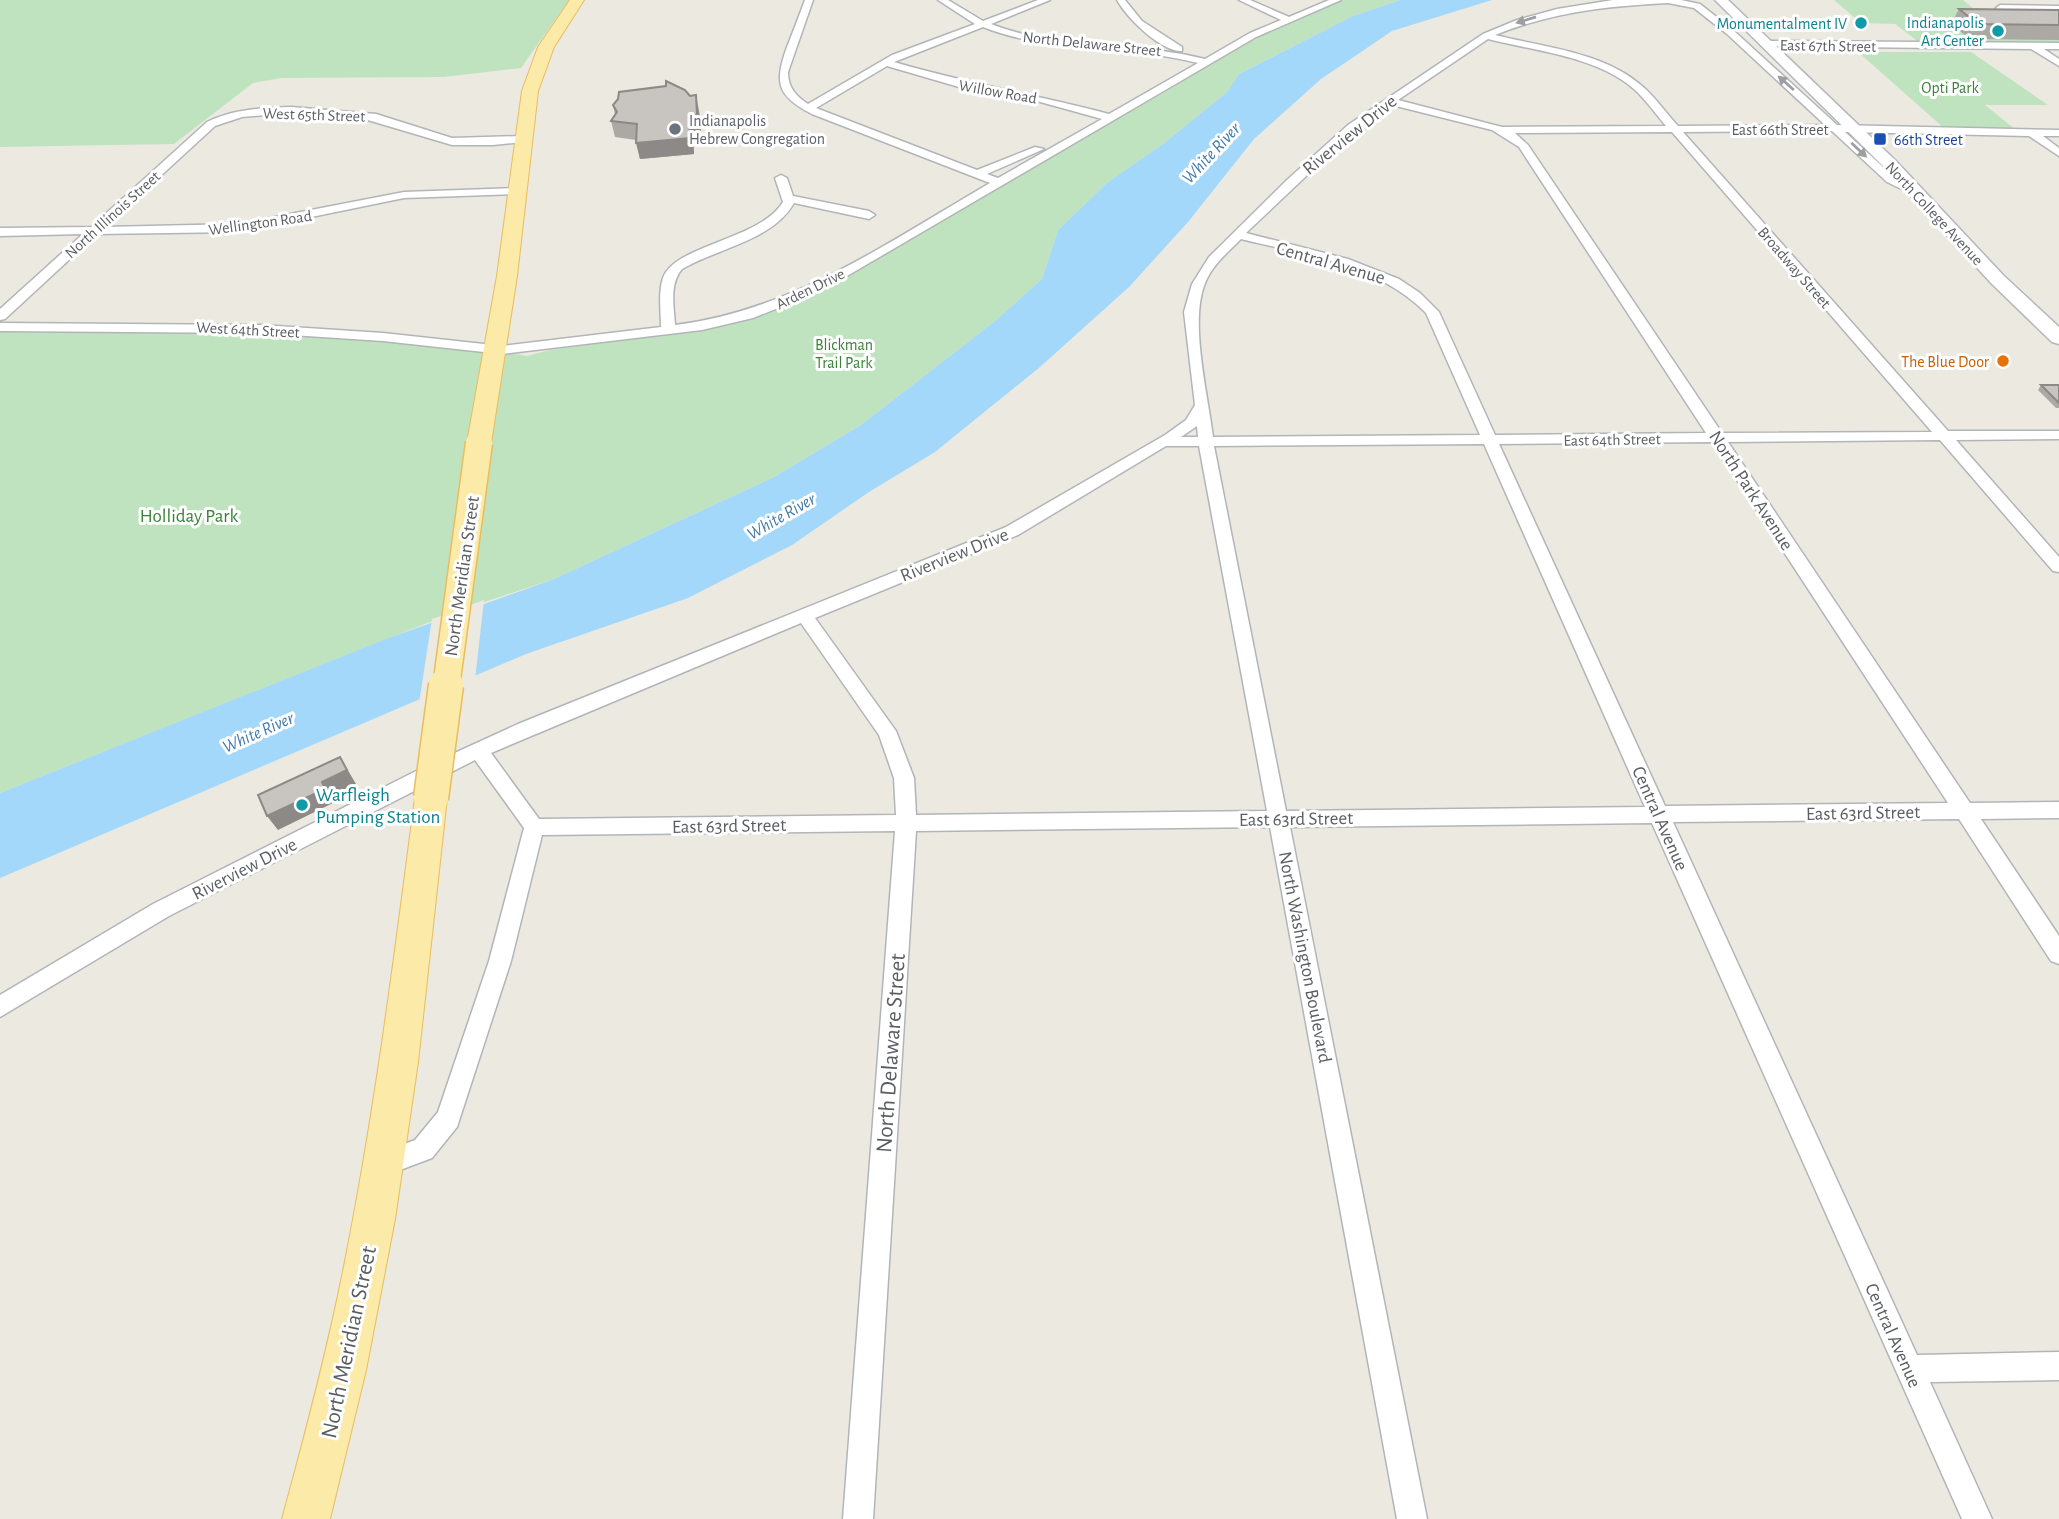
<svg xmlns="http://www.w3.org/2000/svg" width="2059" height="1519" viewBox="0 0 2059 1519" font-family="'Alegreya Sans',sans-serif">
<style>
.green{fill:#c0e3bf}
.water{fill:#a3d8fa}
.pier{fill:#ece9e1}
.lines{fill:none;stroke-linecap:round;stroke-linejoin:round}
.street-casing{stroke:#b2b5b8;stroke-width:3}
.secondary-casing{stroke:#b3b7bb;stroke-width:3}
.primary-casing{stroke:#eabc5d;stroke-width:2}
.street{fill:#fff;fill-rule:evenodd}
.secondary{fill:#fff;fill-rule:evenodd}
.primary{fill:#fbeaa8;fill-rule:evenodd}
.primary-bridge-far1-casing{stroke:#eabc5d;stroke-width:29;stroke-linecap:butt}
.primary-bridge-casing{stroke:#eabc5d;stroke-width:37;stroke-linecap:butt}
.primary-bridge-far1{stroke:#fbeaa8;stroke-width:26}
.primary-bridge{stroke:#fbeaa8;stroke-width:34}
.wall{fill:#aca9a4}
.shaded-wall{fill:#8c8986}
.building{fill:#c8c4bf;stroke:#8c8986;stroke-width:2}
.oneway{fill:#9c9ea1}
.culture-dot{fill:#0f9aa8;stroke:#fff;stroke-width:2.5}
.worship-dot{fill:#6b7280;stroke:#fff;stroke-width:2.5}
.transit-dot{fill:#1a4fb4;stroke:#fff;stroke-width:2.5}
.food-dot{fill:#e8710a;stroke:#fff;stroke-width:2.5}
.labels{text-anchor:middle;stroke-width:6;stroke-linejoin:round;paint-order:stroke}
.far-culture-label{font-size:16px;fill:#0d838f;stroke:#fff;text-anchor:end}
.far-street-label{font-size:16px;fill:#5a5e62;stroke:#fff}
.far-park-label{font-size:16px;fill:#398239;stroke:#fff}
.far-worship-label{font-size:16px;fill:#5b616d;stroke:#fff;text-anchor:start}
.far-transit-label{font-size:16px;fill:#164399;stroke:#fff;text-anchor:start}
.far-food-label{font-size:16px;fill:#c56008;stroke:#fff;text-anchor:end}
.far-water-label{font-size:18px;font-style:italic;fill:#427aab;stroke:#fff}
.street-label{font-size:19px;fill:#5a5e62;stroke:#fff}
.park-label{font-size:19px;fill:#398239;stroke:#fff}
.culture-label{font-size:19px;fill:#0d838f;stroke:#fff;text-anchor:start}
.near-street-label{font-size:23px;fill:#5a5e62;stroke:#fff}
</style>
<rect width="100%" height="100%" fill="#ece9e1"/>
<path class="green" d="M 0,0 L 569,0 L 521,68 L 444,77 L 281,78 L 253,83 L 174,144 L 0,147 Z
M 1344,0 L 1400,0 L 1353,16 L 1239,74 L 1227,92 L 1163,144 L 1108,182 L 1058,230 L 1042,279 L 995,321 L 861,425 L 774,477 L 554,579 L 460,610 L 0,793 L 0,327 L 182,327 L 383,337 L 495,350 L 527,356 L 550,350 L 725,326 L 799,302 L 876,260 L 1088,135 L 1162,94 L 1250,40 L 1281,24 Z
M 1834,0 L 1963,0 L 1974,9 L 2059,9 L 2059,44 L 1920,43 L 1895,24 L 1861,23 Z
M 1858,52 L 1971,52 L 2048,105 L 1985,105 L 2016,130 L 1945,129 Z"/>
<path class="water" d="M 1400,0 L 1492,0 L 1392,31 L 1321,79 L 1254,139 L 1188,222 L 1129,287 L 1040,367 L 935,452 L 869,492 L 792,545 L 688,598 L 526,654 L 0,878 L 0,793 L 386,639 L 554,579 L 774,477 L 861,425 L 995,321 L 1042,279 L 1058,230 L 1108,182 L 1163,144 L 1227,92 L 1239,74 L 1353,16 Z"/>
<path class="pier" d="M 484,600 L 475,680 L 419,703 L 432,619 Z"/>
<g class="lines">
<defs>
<path id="street" d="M 805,0 L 813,0 L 788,72 C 788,88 796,96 808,104 L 892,55 L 975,24 L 938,0 L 948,0 L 983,21 L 1038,0 L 1050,0 L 991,24 C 1057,50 1136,41 1205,59 L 1250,33 L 1281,20 L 1239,0 L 1250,0 L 1289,17 L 1329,0 L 1341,0 L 1256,37 L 823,290 L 753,318 L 702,330 L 502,354 L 383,341 L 261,333 L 0,331 L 0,323 L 261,325 L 383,333 L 502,346 L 661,327 C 661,311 658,293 663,278 C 674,245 760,240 783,202 L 775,178 L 781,175 L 787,178 L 793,196 L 869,211 L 875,215 L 869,219 L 794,203 C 772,241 718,248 682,269 C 669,284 674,307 675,325 C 792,311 890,241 990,183 L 812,114 C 777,96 774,83 787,47 C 793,32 799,16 805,0 ZM 983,27 C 1051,54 1128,45 1198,63 L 1109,114 C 1037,95 965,83 894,62 ZM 887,66 L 959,87 L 1033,100 L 1102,119 L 998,178 L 987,174 L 1044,149 L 1035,147 L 977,170 L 816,108 Z
M 1117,0 L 1125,0 L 1142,21 L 1182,47 L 1182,51 C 1161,52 1127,18 1117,0 Z
M 1613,0 L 1681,0 L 1700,4 L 1733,30 L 1837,125 L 2059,130 L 2059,136 L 2043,136 L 2059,148 L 2059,156 L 2029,136 L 1845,132 L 1895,178 L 1922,192 L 1922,196 L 1918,197 L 1887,182 L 1832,131 L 1683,132 L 1948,431 L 2059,431 L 2059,439 L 1956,440 L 2059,557 L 2059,572 L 2053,571 L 1940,440 L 1728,442 L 1970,803 L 2059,802 L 2059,818 L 1981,819 L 2059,936 L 2059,964 L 2051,961 L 1959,819 L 1673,822 L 1917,1355 L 2059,1352 L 2059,1380 L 1930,1382 L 1992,1519 L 1962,1519 L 1652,823 L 1290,827 L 1427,1519 L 1397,1519 L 1270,827 L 916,831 L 873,1519 L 843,1519 L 895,831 L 542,835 L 511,961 L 457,1127 L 432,1158 L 384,1176 L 375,1173 L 372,1164 L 375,1155 L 415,1140 L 438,1112 L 489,961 L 524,828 L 475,760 L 169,916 L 0,1017 L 0,995 L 153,904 L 424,767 L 518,724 L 1006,527 L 1165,435 L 1186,420 L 1195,405 L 1184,312 L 1192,284 L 1209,257 L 1288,179 L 1348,125 L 1483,34 L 1517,20 L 1557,9 ZM 1668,3 L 1694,8 L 1727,34 L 1825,125 L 1678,126 C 1666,113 1655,97 1642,86 C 1604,52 1543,47 1495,35 C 1552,12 1608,6 1668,3 ZM 1488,39 C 1535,51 1596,56 1634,89 C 1646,100 1656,114 1666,126 L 1502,127 L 1398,100 ZM 1392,105 L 1492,130 L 1519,147 L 1706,433 L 1495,435 L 1439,312 L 1420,293 L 1399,279 L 1348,259 L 1246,233 L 1356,129 ZM 1672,132 L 1932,432 L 1722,433 L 1528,145 L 1515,133 ZM 1241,239 C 1305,255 1378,264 1426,313 L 1480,435 L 1213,437 C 1208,395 1190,325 1204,286 C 1210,267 1227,253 1241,239 ZM 1197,426 L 1198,437 L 1181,437 ZM 1712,442 L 1948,803 L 1665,806 L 1499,444 ZM 1484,444 L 1645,807 L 1286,811 L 1214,446 ZM 1166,446 L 1199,446 L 1267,811 L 916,815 L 914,778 L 896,731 L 815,618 L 1018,535 ZM 801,623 L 879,735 L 894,778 L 896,815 L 539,819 L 491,753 Z
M 2000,5 L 2059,6 L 2059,12 L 1997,10 L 1996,8 Z
M 1765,41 L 2059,43 L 2059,49 L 2044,49 L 2059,59 L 2059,66 L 2031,49 L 1762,46 L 1760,44 Z
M 291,107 L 376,114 L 452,138 L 523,136 L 528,139 L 523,142 L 493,145 L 452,145 L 361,118 L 291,113 L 242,117 L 215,126 L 105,227 L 238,224 L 404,192 L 517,188 L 523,191 L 517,194 L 404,198 L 238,232 L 97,234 L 5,319 L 0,320 L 0,309 L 83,234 L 0,236 L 0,228 L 91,227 L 207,122 C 233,109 262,108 291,107 Z"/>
<path id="secondary" d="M 1715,0 L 1728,0 L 1895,160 L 2004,276 L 2059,327 L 2059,344 L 2052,342 L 1992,284 L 1883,166 Z"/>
<path id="primary" d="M 570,0 L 584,0 L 554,47 L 538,91 L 517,276 L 491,443 L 488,448 L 479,450 L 470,448 L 467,443 L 497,276 L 522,91 L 538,47 Z
M 431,785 L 442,789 L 447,798 L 418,1062 L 395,1219 L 366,1370 L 330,1519 L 282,1519 C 306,1432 329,1344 346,1256 C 376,1104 395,951 415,798 L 420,789 Z"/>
</defs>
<use href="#street" class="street-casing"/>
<use href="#secondary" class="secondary-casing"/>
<use href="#primary" class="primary-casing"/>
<use href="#street" class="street"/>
<use href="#secondary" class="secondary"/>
<use href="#primary" class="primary"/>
<defs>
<path id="primary-bridge-far1" d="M 446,687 L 479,443"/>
<path id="primary-bridge" d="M 431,798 L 446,685"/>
</defs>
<use href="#primary-bridge-far1" class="primary-bridge-far1-casing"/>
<use href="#primary-bridge" class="primary-bridge-casing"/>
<use href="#primary-bridge-far1" class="primary-bridge-far1"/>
<use href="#primary-bridge" class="primary-bridge"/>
</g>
<path class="wall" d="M 1959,9 L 2059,10 L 2059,40 L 1970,39 L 1951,24 Z
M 666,86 L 699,111 L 701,131 L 693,132 L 694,154 L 640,159 L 636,140 L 615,137 L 611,121 L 615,115 L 613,105 Z
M 2041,385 L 2059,385 L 2059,408 L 2056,408 L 2038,390 Z"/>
<path class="shaded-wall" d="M 696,95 L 699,111 L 701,131 L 693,132 L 694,154 L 640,159 L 636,143 L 689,116 Z
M 340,757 L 356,784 L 332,795 L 335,802 L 278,830 L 267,816 L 322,782 Z"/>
<path class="building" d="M 1959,9 L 2059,10 L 2059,25 L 1978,24 Z
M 666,81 L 685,90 L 690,96 L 696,95 L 697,115 L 689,116 L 690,138 L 636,143 L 637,124 L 611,121 L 617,112 L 613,105 L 618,99 L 619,92 L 666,86 Z
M 2041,385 L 2059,385 L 2059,403 Z
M 340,757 L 347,770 L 322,782 L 325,789 L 267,816 L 258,795 Z"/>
<defs><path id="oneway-solid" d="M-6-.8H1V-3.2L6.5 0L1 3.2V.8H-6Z" transform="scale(1.75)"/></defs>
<g class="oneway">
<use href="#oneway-solid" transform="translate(1526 20) rotate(163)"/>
<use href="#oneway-solid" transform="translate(1786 83) rotate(-138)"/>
<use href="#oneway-solid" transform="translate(1859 150) rotate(43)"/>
</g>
<g class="culture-dot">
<circle cx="1861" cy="23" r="7"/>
<circle cx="1998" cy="31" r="7"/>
<circle cx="302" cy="805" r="7"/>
</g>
<circle class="worship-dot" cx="675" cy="129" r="7"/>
<rect class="transit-dot" x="1873" y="132" width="14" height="14" rx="3.5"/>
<circle class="food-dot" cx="2003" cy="361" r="7"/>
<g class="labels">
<g class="far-culture-label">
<text x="1984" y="28">Indianapolis<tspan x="1984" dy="18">Art Center</tspan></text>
<text x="1847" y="29">Monumentalment IV</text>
</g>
<g class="far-street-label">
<text transform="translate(1092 43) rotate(6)" y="6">North Delaware Street</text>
<text transform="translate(1828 45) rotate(1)" y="6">East 67th Street</text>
<text transform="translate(998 91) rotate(10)" y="6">Willow Road</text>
<text transform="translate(314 114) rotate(2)" y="6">West 65th Street</text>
<text x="1780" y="135">East 66th Street</text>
<text transform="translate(1935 213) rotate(47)" y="6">North College Avenue</text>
<text transform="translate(112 214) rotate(-42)" y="6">North Illinois Street</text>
<text transform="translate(260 222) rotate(-8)" y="6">Wellington Road</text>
<text transform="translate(1795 267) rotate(49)" y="6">Broadway Street</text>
<text transform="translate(810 288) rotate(-26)" y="6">Arden Drive</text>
<text transform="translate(248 329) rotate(3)" y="6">West 64th Street</text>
<text transform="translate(1612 439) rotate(-1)" y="6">East 64th Street</text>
</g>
<g class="far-park-label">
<text x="1950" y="93">Opti Park</text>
<text x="844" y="350">Blickman<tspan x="844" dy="18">Trail Park</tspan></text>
</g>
<g class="far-worship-label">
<text x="689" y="126">Indianapolis<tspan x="689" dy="18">Hebrew Congregation</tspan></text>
</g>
<g class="far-transit-label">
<text x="1894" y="145">66th Street</text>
</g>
<g class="far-food-label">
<text x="1989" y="367">The Blue Door</text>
</g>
<g class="far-water-label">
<text transform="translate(1211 153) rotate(-47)" y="6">White River</text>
<text transform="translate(781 516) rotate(-30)" y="6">White River</text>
<text transform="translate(258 732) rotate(-24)" y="6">White River</text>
</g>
<g class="street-label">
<text transform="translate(1349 134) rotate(-39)" y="7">Riverview Drive</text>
<text transform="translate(1331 262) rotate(16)" y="7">Central Avenue</text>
<text transform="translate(1752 490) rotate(57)" y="7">North Park Avenue</text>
<text transform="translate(954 554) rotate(-22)" y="7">Riverview Drive</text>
<text transform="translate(461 576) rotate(-82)" y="7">North Meridian Street</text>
<text transform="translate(1863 812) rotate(-1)" y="7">East 63rd Street</text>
<text transform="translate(1296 818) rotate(-1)" y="7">East 63rd Street</text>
<text transform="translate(1661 818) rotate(66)" y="7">Central Avenue</text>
<text transform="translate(729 825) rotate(-1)" y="7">East 63rd Street</text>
<text transform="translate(244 868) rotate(-27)" y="7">Riverview Drive</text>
<text transform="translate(1306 957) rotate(79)" y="7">North Washington Boulevard</text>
<text transform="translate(1894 1335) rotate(66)" y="7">Central Avenue</text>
</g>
<g class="park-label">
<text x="189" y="522">Holliday Park</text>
</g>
<g class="culture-label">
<text x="316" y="801">Warfleigh<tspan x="316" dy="22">Pumping Station</tspan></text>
</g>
<g class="near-street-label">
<text transform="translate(890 1053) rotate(-86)" y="8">North Delaware Street</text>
<text transform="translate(348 1342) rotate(-78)" y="8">North Meridian Street</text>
</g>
</g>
</svg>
